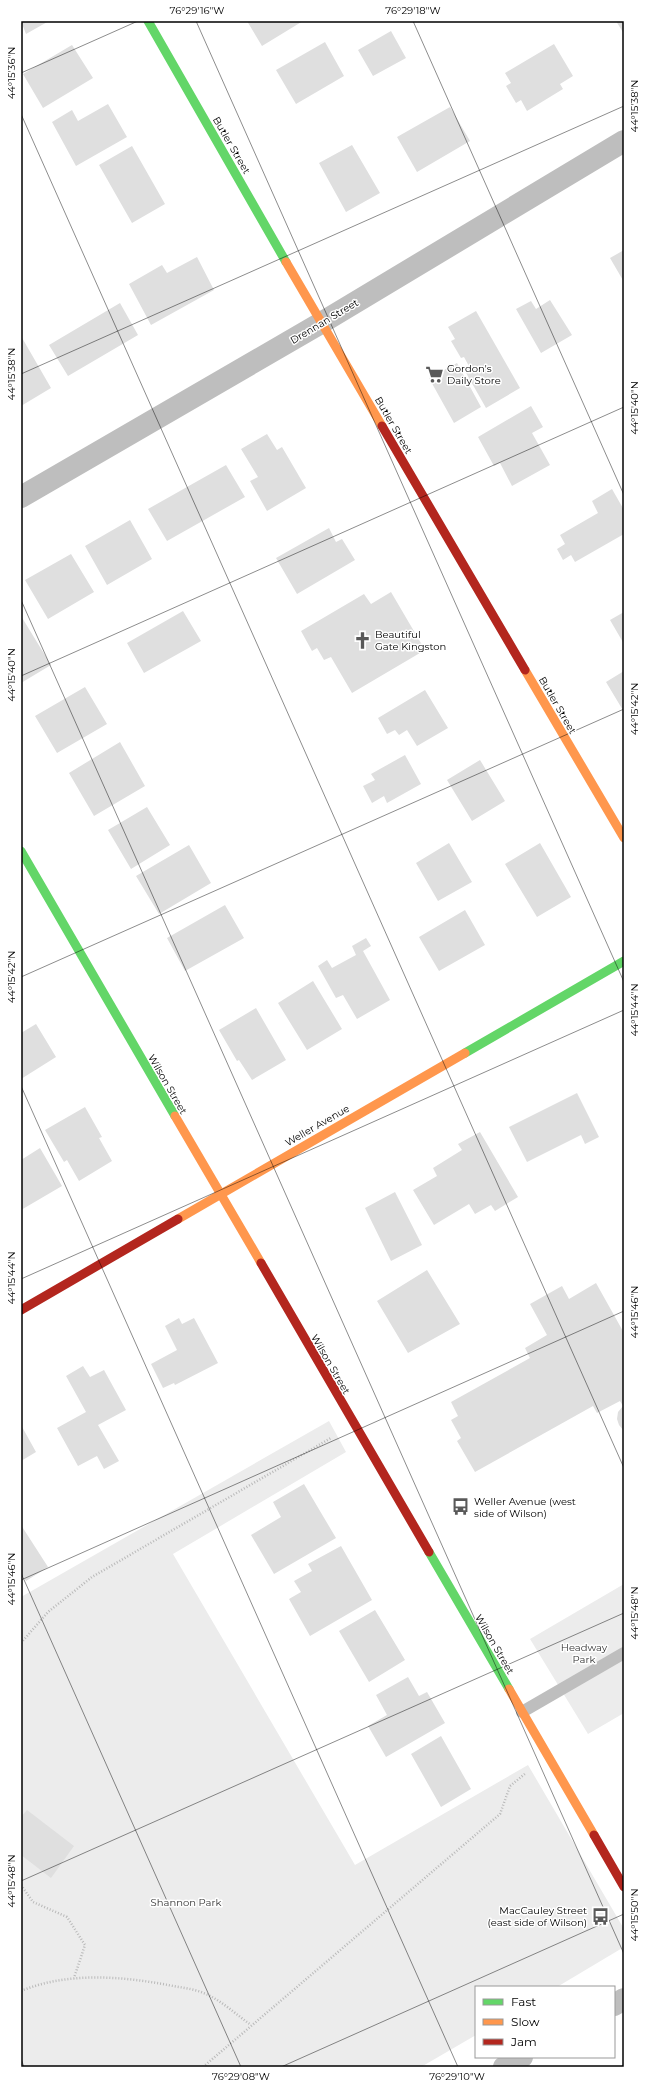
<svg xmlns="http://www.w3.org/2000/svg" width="645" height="2088" viewBox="0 0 645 2088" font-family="Montserrat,sans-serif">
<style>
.green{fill:#ececec}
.building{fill:#dfdfdf}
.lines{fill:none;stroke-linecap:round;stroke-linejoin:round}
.path{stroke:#b9b9b9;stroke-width:2.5;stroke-dasharray:1 2;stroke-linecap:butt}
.lane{stroke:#bebebe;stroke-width:12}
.street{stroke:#bebebe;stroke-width:22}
.fast{stroke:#63d668;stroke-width:9}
.slow{stroke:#ff974d;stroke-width:9}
.jam{stroke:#b3261e;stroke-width:9}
.ticks{fill:none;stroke:#000;stroke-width:1;stroke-opacity:0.45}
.labels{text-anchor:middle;stroke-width:3;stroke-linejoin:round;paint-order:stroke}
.street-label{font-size:10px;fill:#000;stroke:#fff}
.poi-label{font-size:10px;fill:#000;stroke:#fff;text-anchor:start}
.park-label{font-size:10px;fill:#333;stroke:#fff}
.neatline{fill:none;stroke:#000;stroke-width:1.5}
.ticks-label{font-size:10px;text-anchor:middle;fill:#000}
</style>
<rect width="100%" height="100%" fill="#fff"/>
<path class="green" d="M 329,1421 L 346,1452 L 173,1554 L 355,1865 L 528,1765 L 624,1929 L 624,1947 L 557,1987 L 476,1987 L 476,2035 L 421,2067 L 21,2067 L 21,1597 Z
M 624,1584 L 624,1713 L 588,1734 L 530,1639 Z"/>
<path class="building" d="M 21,21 L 49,21 L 26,34 Z
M 247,21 L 303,21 L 262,46 Z
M 616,21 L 624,21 L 624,34 Z
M 391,31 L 406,58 L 373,76 L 358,50 Z
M 325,42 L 344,76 L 296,104 L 276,70 Z
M 554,44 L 573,76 L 560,84 L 563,89 L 527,111 L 521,100 L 516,103 L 506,86 L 511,83 L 505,73 Z
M 72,45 L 93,78 L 43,108 L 23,74 Z
M 108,104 L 127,137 L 76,166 L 52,122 L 72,110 L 78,121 Z
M 450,107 L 470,141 L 417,172 L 397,137 Z
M 352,145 L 380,193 L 346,212 L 319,163 Z
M 132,146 L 165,204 L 132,223 L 99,165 Z
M 624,250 L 624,282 L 610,258 Z
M 197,257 L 214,290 L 151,325 L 129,284 L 162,265 L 167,273 Z
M 550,300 L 572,335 L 541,353 L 516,309 L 531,301 L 536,309 Z
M 120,303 L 138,335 L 68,376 L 49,345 Z
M 476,311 L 520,388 L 486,408 L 465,371 L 470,368 L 464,357 L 461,358 L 451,341 L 455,339 L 448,327 Z
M 21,336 L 51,388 L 21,406 Z
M 457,363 L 481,407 L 454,423 L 429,378 Z
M 531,406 L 543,427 L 532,433 L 550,465 L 512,486 L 500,463 L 494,466 L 478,437 Z
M 267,434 L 277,450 L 282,447 L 306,488 L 267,511 L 250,481 L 258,477 L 241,449 Z
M 226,465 L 245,497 L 167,541 L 148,509 Z
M 612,489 L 624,510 L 624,534 L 575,562 L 571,555 L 563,560 L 557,549 L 565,544 L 560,535 L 598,513 L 592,501 Z
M 130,520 L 152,559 L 107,585 L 85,546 Z
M 329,528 L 336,542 L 342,539 L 355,560 L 297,594 L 276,558 Z
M 71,554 L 94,592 L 48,619 L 25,580 Z
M 391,592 L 425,650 L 352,693 L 331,657 L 324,660 L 317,648 L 312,651 L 301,631 L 364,594 L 371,604 Z
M 183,611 L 201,641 L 144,673 L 127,643 Z
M 624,612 L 624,644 L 610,620 Z
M 21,616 L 51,665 L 21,683 Z
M 624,671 L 624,712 L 606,682 Z
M 85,687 L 107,724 L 57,753 L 35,716 Z
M 425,690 L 448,728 L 417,746 L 407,730 L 399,735 L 395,730 L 387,734 L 378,718 Z
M 120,742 L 145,786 L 94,816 L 69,773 Z
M 405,755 L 421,784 L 387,803 L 384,796 L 372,803 L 363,786 L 375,780 L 371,774 Z
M 480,760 L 505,801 L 472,821 L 447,780 Z
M 147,807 L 170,845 L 131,869 L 108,830 Z
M 449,843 L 472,882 L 438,901 L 416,863 Z
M 540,843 L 571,897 L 537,917 L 505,864 Z
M 189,845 L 211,883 L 159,914 L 136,876 Z
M 225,905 L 244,938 L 185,971 L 167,938 Z
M 465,910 L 485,945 L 439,971 L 419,937 Z
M 366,938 L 371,946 L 363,951 L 390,1000 L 357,1019 L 343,995 L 336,998 L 318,966 L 327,960 L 332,968 L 356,955 L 352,946 Z
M 313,981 L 342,1029 L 307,1050 L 278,1003 Z
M 256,1008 L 286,1060 L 252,1080 L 239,1060 L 237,1061 L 219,1030 Z
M 36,1024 L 56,1057 L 21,1079 L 21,1033 Z
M 577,1093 L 599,1137 L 585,1144 L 581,1135 L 527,1162 L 509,1127 Z
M 85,1107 L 102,1137 L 99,1138 L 112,1161 L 79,1181 L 67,1160 L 64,1162 L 45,1130 Z
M 480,1132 L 518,1197 L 495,1211 L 491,1205 L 475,1214 L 469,1204 L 434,1225 L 413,1190 L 437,1176 L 433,1168 L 462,1150 L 458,1144 Z
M 40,1148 L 62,1186 L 21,1210 L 21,1160 Z
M 395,1192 L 422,1245 L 391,1261 L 365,1208 Z
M 427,1270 L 460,1324 L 408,1353 L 377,1301 Z
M 596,1283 L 624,1333 L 624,1431 L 619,1425 L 617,1419 L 618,1412 L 623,1406 L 620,1401 L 597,1413 L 593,1406 L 475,1472 L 457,1441 L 461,1438 L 451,1420 L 458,1416 L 451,1402 L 530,1358 L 525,1348 L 547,1335 L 530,1304 L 562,1286 L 569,1299 Z
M 179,1318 L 182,1324 L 194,1318 L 218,1363 L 175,1385 L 174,1383 L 163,1388 L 151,1364 L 177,1350 L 165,1326 Z
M 83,1366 L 90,1377 L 104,1370 L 126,1410 L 98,1425 L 119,1461 L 104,1469 L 97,1456 L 78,1466 L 57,1428 L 86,1412 L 66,1376 Z
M 21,1425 L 36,1452 L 21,1461 Z
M 304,1484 L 336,1538 L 274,1574 L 251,1535 L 281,1517 L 273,1502 Z
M 21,1525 L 48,1567 L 26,1581 L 21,1573 Z
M 341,1546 L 372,1600 L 310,1636 L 289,1599 L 301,1592 L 294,1581 L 312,1571 L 308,1564 Z
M 375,1610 L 405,1660 L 369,1682 L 339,1631 Z
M 408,1677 L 419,1696 L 427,1692 L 445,1723 L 386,1757 L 368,1726 L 387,1715 L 376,1695 Z
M 441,1736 L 471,1789 L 441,1807 L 411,1754 Z
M 27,1810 L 74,1846 L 51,1878 L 21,1855 L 21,1817 Z"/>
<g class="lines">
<path class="path" d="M 21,1643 L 48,1612 L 92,1577 L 331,1438
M 21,1885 L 33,1902 L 67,1917 L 85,1945 L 74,1978
M 21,1991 C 67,1972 120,1976 168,1985 C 178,1987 188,1988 198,1991 C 218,1997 234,2013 251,2025
M 203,2067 L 500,1814 L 510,1786 L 526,1773"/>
<path class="lane" d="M 522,1712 L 624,1653"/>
<path class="street" d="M 21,497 L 321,323 L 624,141
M 614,2005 L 624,1999
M 504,2067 L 522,2057"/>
<path class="fast" d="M 148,21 L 286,262
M 21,851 L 175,1116
M 465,1053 L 624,961
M 429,1552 L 509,1689"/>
<path class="slow" d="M 286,262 L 382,426
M 525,670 L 624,838
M 175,1116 L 261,1263
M 178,1219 L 465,1053
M 509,1689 L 594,1835"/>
<path class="jam" d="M 382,426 L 525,670
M 261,1263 L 429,1552
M 21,1310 L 178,1219
M 594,1835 L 624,1887"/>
</g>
<path class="ticks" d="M 196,21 L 624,982M 413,21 L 624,495M 21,73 L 138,21M 21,114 L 624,1468M 21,374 L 624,106M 21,600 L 624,1954M 21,676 L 624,407M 21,977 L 624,709M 21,1086 L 458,2067M 21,1279 L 624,1010M 21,1573 L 241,2067M 21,1580 L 624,1311M 21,1881 L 624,1613M 21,2059 L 24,2067M 281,2067 L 624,1914"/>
<defs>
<symbol id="supermarket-bare" viewBox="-9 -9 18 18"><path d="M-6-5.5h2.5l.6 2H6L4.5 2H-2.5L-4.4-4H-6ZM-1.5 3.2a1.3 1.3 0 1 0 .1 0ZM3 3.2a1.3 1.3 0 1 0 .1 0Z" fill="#595959" stroke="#fff" stroke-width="2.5" paint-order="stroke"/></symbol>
<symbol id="church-bare" viewBox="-9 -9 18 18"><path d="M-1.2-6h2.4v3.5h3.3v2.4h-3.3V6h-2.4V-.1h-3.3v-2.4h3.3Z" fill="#595959" stroke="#fff" stroke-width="2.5" paint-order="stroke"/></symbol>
<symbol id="bus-bare" viewBox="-9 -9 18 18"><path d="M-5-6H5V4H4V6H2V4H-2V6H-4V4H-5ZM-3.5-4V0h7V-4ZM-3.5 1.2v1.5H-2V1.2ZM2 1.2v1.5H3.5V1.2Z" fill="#595959" stroke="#fff" stroke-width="2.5" paint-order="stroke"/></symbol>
</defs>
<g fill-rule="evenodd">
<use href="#supermarket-bare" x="422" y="362" width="25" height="25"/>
<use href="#church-bare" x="350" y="628" width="25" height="25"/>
<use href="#bus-bare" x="448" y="1494" width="25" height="25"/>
<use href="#bus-bare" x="588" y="1904" width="25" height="25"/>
</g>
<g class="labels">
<g class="street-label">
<text transform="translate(232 145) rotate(60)" y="4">Butler Street</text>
<text transform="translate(324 321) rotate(-31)" y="4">Drennan Street</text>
<text transform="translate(394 425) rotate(60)" y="4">Butler Street</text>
<text transform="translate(558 705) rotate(60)" y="4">Butler Street</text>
<text transform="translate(168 1084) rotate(60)" y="4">Wilson Street</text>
<text transform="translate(317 1125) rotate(-30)" y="4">Weller Avenue</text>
<text transform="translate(331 1364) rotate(60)" y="4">Wilson Street</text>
<text transform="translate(495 1644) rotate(60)" y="4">Wilson Street</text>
</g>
<g class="poi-label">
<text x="447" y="372">Gordon's<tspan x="447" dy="12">Daily Store</tspan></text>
<text x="375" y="638">Beautiful<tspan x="375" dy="12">Gate Kingston</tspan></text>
<text x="474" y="1505">Weller Avenue (west<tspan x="474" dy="12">side of Wilson)</tspan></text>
<text x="587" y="1914" text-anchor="end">MacCauley Street<tspan x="587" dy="12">(east side of Wilson)</tspan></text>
</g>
<g class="park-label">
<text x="584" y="1651">Headway<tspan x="584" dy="12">Park</tspan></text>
<text x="186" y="1906">Shannon Park</text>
</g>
</g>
<rect width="645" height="2088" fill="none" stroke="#ffffff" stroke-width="44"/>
<rect x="475" y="1986" width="140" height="72" fill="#ffffff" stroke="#999999"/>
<rect x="483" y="1999" width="20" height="6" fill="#63d668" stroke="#999999"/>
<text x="511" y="2006" font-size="12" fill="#000000">Fast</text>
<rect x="483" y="2019" width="20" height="6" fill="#ff974d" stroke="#999999"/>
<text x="511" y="2026" font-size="12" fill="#000000">Slow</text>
<rect x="483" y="2039" width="20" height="6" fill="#b3261e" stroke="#999999"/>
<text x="511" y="2046" font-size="12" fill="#000000">Jam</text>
<rect x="22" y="22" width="601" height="2044" class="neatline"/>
<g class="ticks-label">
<text x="197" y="14">76°29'16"W</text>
<text x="413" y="14">76°29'18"W</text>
<text transform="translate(11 73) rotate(-90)" y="4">44°15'36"N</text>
<text transform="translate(634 106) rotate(-90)" y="4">44°15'38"N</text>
<text transform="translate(11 374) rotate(-90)" y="4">44°15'38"N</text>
<text transform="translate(634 408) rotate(-90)" y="4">44°15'40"N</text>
<text transform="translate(11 675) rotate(-90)" y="4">44°15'40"N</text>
<text transform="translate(634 709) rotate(-90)" y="4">44°15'42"N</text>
<text transform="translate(11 977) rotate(-90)" y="4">44°15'42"N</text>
<text transform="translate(634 1010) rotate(-90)" y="4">44°15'44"N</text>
<text transform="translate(11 1278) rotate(-90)" y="4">44°15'44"N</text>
<text transform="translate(634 1312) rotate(-90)" y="4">44°15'46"N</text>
<text transform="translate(11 1579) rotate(-90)" y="4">44°15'46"N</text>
<text transform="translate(634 1613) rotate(-90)" y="4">44°15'48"N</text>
<text transform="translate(11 1881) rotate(-90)" y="4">44°15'48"N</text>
<text transform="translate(634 1915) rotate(-90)" y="4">44°15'50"N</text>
<text x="241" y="2080">76°29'08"W</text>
<text x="457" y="2080">76°29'10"W</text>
</g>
</svg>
